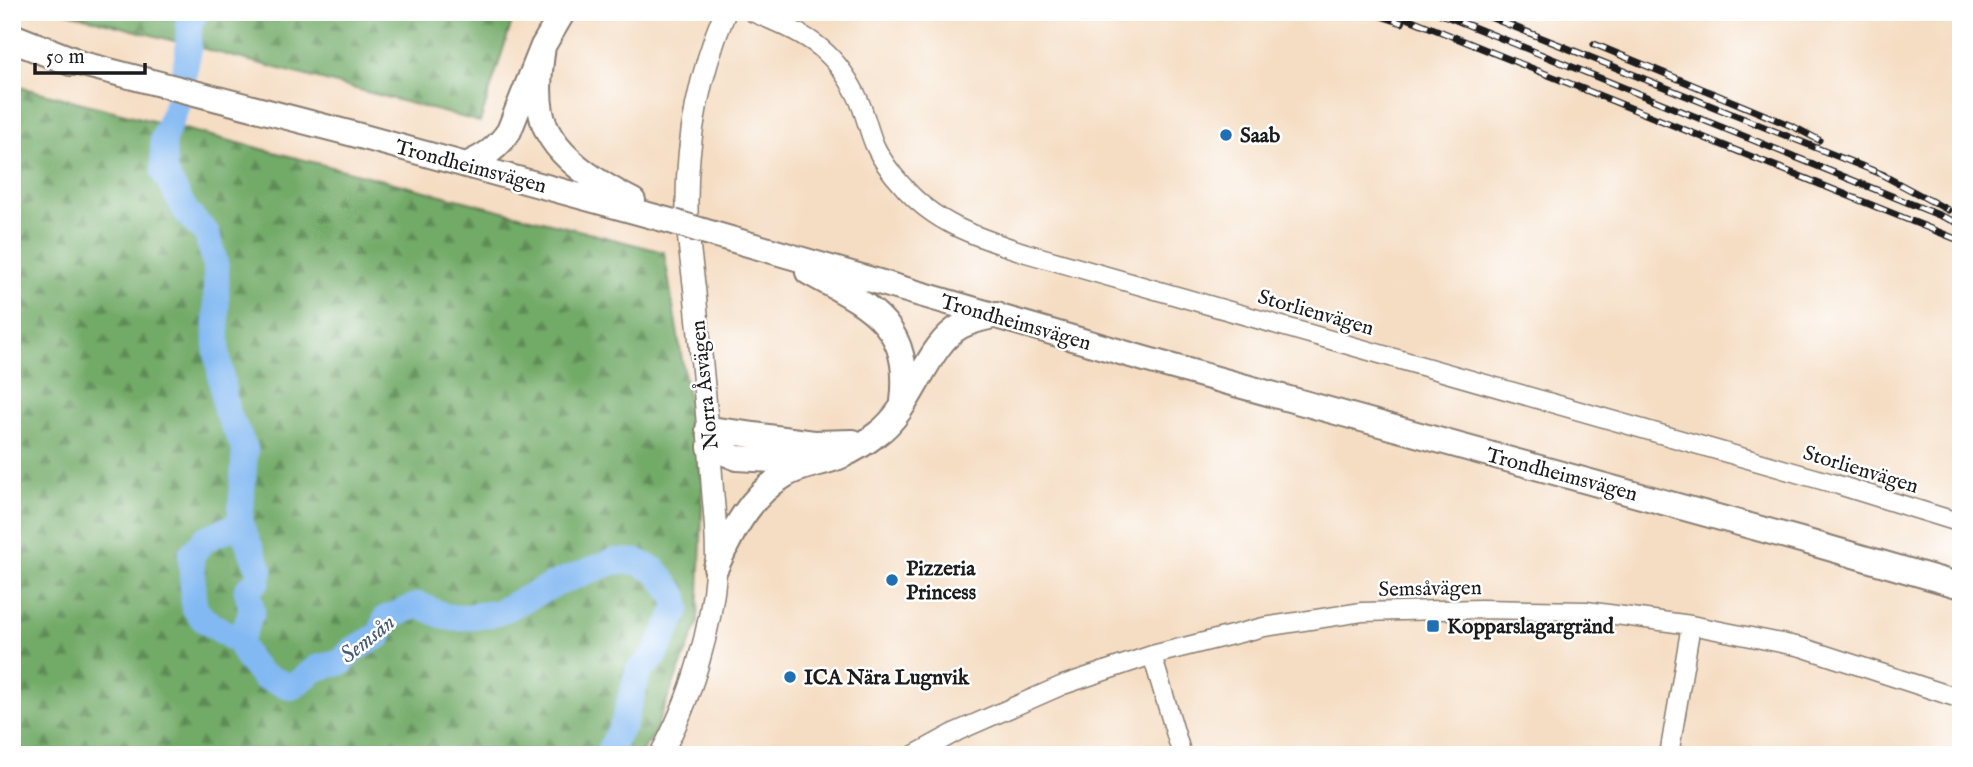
<svg xmlns="http://www.w3.org/2000/svg" width="1973" height="767" viewBox="0 0 1973 767" font-family="'IM FELL English',serif">
<style>
.forest{fill:url(#forest-firs);stroke:#476342;stroke-width:2}
.lines{fill:none;stroke-linecap:round;stroke-linejoin:round}
.river{stroke:#83b9f2;stroke-width:26}
.minor-casing{stroke:#887c70;stroke-width:21}
.tertiary-casing{stroke:#887c70;stroke-width:24}
.secondary-casing{stroke:#887c70;stroke-width:28}
.trunk-casing{stroke:#887c70;stroke-width:32}
.minor{stroke:#fff;stroke-width:18}
.tertiary{stroke:#fff;stroke-width:21}
.secondary{stroke:#fff;stroke-width:24}
.trunk{stroke:#fff;stroke-width:28}
.rail-casing{stroke:#1c1c1c;stroke-width:7}
.rail{stroke:#fff;stroke-width:4.5;stroke-dasharray:13;stroke-linecap:butt}
.secondary-bridge-casing{stroke:#887c70;stroke-width:28;stroke-linecap:butt}
.secondary-bridge{stroke:#fff;stroke-width:24}
.poi-dot{fill:#1f6fb2;stroke:#fff;stroke-width:2.5}
.labels{text-anchor:middle;stroke-width:5;stroke-linejoin:round;paint-order:stroke}
.poi-label{font-size:21px;font-weight:bold;fill:#1c1c1c;stroke:#fff;text-anchor:start}
.street-label{font-size:21px;fill:#1c1c1c;stroke:#fff}
.water-label{font-size:23px;font-style:italic;fill:#455b72;stroke:#fff}
</style>
<defs>
<pattern id="forest-firs" width="22" height="20" patternUnits="userSpaceOnUse" patternTransform="scale(1.75)"><rect width="22" height="20" fill="#72aa68"/><path d="M5 1l3.5 6h-7zM16 11l3.5 6h-7z" fill="#5d8a55"/></pattern>
</defs>
<rect width="100%" height="100%" fill="#fff"/>
<filter id="ink" filterUnits="userSpaceOnUse"><feTurbulence type="fractalNoise" baseFrequency=".0143" numOctaves="2"/><feDisplacementMap in="SourceGraphic" scale="14" xChannelSelector="R" yChannelSelector="G"/><feConvolveMatrix kernelMatrix="1 2 1 2 8 2 1 2 1" color-interpolation-filters="sRGB"/></filter>
<filter id="wash" filterUnits="userSpaceOnUse"><feTurbulence type="fractalNoise" baseFrequency=".00686" numOctaves="4" result="noise"/><feDisplacementMap in="SourceGraphic" scale="28" xChannelSelector="R" yChannelSelector="G"/><feGaussianBlur stdDeviation="1.57" result="paint"/><feColorMatrix in="noise" values="0 0 0 0 0 0 0 0 0 0 0 0 0 0 0 0 0 1.4 0 .05"/><feComposite in="paint" operator="in"/></filter>
<g filter="url(#wash)">
<rect width="100%" height="100%" fill="#f5ddc3"/>
<path class="forest" d="M 65,12 L 515,12 L 480,122 Z
M 12,85 L 664,252 L 703,485 L 698,623 L 653,736 L 639,755 L 12,755 Z"/>
<g class="lines">
<path class="river" d="M 184,73 L 188,54 L 189,22 L 196,12
M 177,104 L 163,140 L 164,172 L 187,213 L 207,234 L 216,267 L 217,352 L 226,410 L 245,449 L 240,524 L 205,539 L 191,555 L 194,607 L 203,619 L 239,642 L 247,658 L 262,676 L 292,687 L 317,668 L 342,662 L 351,651 L 380,635 L 386,618 L 419,605 L 444,616 L 458,618 L 497,613 L 555,584 L 615,561 L 638,562 L 656,571 L 675,595 L 678,608 L 654,657 L 639,670 L 623,725 L 607,755
M 239,642 L 252,611 L 247,590 L 258,580 L 260,570 L 240,524"/>
</g>
</g>
<g filter="url(#ink)">
<g class="lines">
<defs>
<path id="minor" d="M 752,12 C 802,33 832,45 857,96 C 865,112 868,130 875,146 C 881,159 892,174 902,185 C 934,224 980,238 1026,253 L 1832,483 L 1961,523
M 1152,655 L 1182,755
M 914,755 L 958,731 L 1063,685 L 1152,655 L 1264,627 L 1362,612 L 1480,609 L 1586,611 L 1691,625 L 1801,647 L 1961,699
M 1669,755 L 1691,625"/>
<path id="tertiary" d="M 660,755 C 690,703 712,628 716,568 C 718,540 714,511 712,483 C 708,420 701,356 695,293 C 692,265 687,237 687,209 C 686,140 699,75 725,12"/>
<path id="secondary" d="M 543,46 C 540,68 537,90 541,112 C 548,154 598,183 633,201
M 71,61 L 353,134 L 674,222
M 466,165 C 485,156 497,149 509,131 L 543,46 L 563,12
M 703,231 L 1148,360 L 1808,542 L 1961,586
M 808,272 C 870,306 912,323 903,402
M 708,429 L 814,443 L 853,442
M 710,447 L 737,458 L 807,462
M 716,567 C 732,532 750,495 785,475 C 802,465 823,464 841,456 C 852,451 867,442 877,434 C 913,409 926,345 961,326 C 973,320 985,318 997,315"/>
<path id="trunk" d="M 12,38 L 71,61"/>
</defs>
<use href="#minor" class="minor-casing"/>
<use href="#tertiary" class="tertiary-casing"/>
<use href="#secondary" class="secondary-casing"/>
<use href="#trunk" class="trunk-casing"/>
<use href="#minor" class="minor"/>
<use href="#tertiary" class="tertiary"/>
<use href="#secondary" class="secondary"/>
<use href="#trunk" class="trunk"/>
<defs>
<path id="rail" d="M 1369,12 L 1402,23
M 1392,12 L 1961,241
M 1436,12 L 1961,224
M 1477,12 L 1884,175
M 1594,44 L 1794,127 L 1819,140
M 1877,172 L 1948,210"/>
</defs>
<use href="#rail" class="rail-casing"/>
<use href="#rail" class="rail"/>
<defs>
<path id="secondary-bridge" d="M 674,222 L 703,231"/>
</defs>
<use href="#secondary-bridge" class="secondary-bridge-casing"/>
<use href="#secondary-bridge" class="secondary-bridge"/>
</g>
</g>
<g class="poi-dot">
<circle cx="1226" cy="135" r="7"/>
<circle cx="892" cy="580" r="7"/>
<rect x="1426" y="619" width="14" height="14" rx="3.5"/>
<circle cx="790" cy="677" r="7"/>
</g>
<g class="labels">
<g class="poi-label">
<text x="1240" y="142">Saab</text>
<text x="906" y="575">Pizzeria<tspan x="906" dy="24">Princess</tspan></text>
<text x="1447" y="633">Kopparslagargränd</text>
<text x="804" y="684">ICA Nära Lugnvik</text>
</g>
<g class="street-label">
<text transform="translate(471 166) rotate(15)" y="7">Trondheimsvägen</text>
<text transform="translate(1316 312) rotate(16)" y="7">Storlienvägen</text>
<text transform="translate(1016 322) rotate(16)" y="7">Trondheimsvägen</text>
<text transform="translate(704 385) rotate(-96)" y="7">Norra Åsvägen</text>
<text transform="translate(1861 469) rotate(17)" y="7">Storlienvägen</text>
<text transform="translate(1562 474) rotate(15)" y="7">Trondheimsvägen</text>
<text transform="translate(1430 588) rotate(-1)" y="7">Semsåvägen</text>
</g>
<g class="water-label">
<text transform="translate(367 638) rotate(-39)" y="8">Semsån</text>
</g>
</g>
<rect width="1973" height="767" fill="none" stroke="#fff" stroke-width="42"/>
<path d="M35 63v10h110v-10" fill="none" stroke="#1c1c1c" stroke-width="3.5"/>
<text x="46" y="63" font-size="21" fill="#1c1c1c" stroke="#ffffff" stroke-width="5" paint-order="stroke">50 m</text>
</svg>
